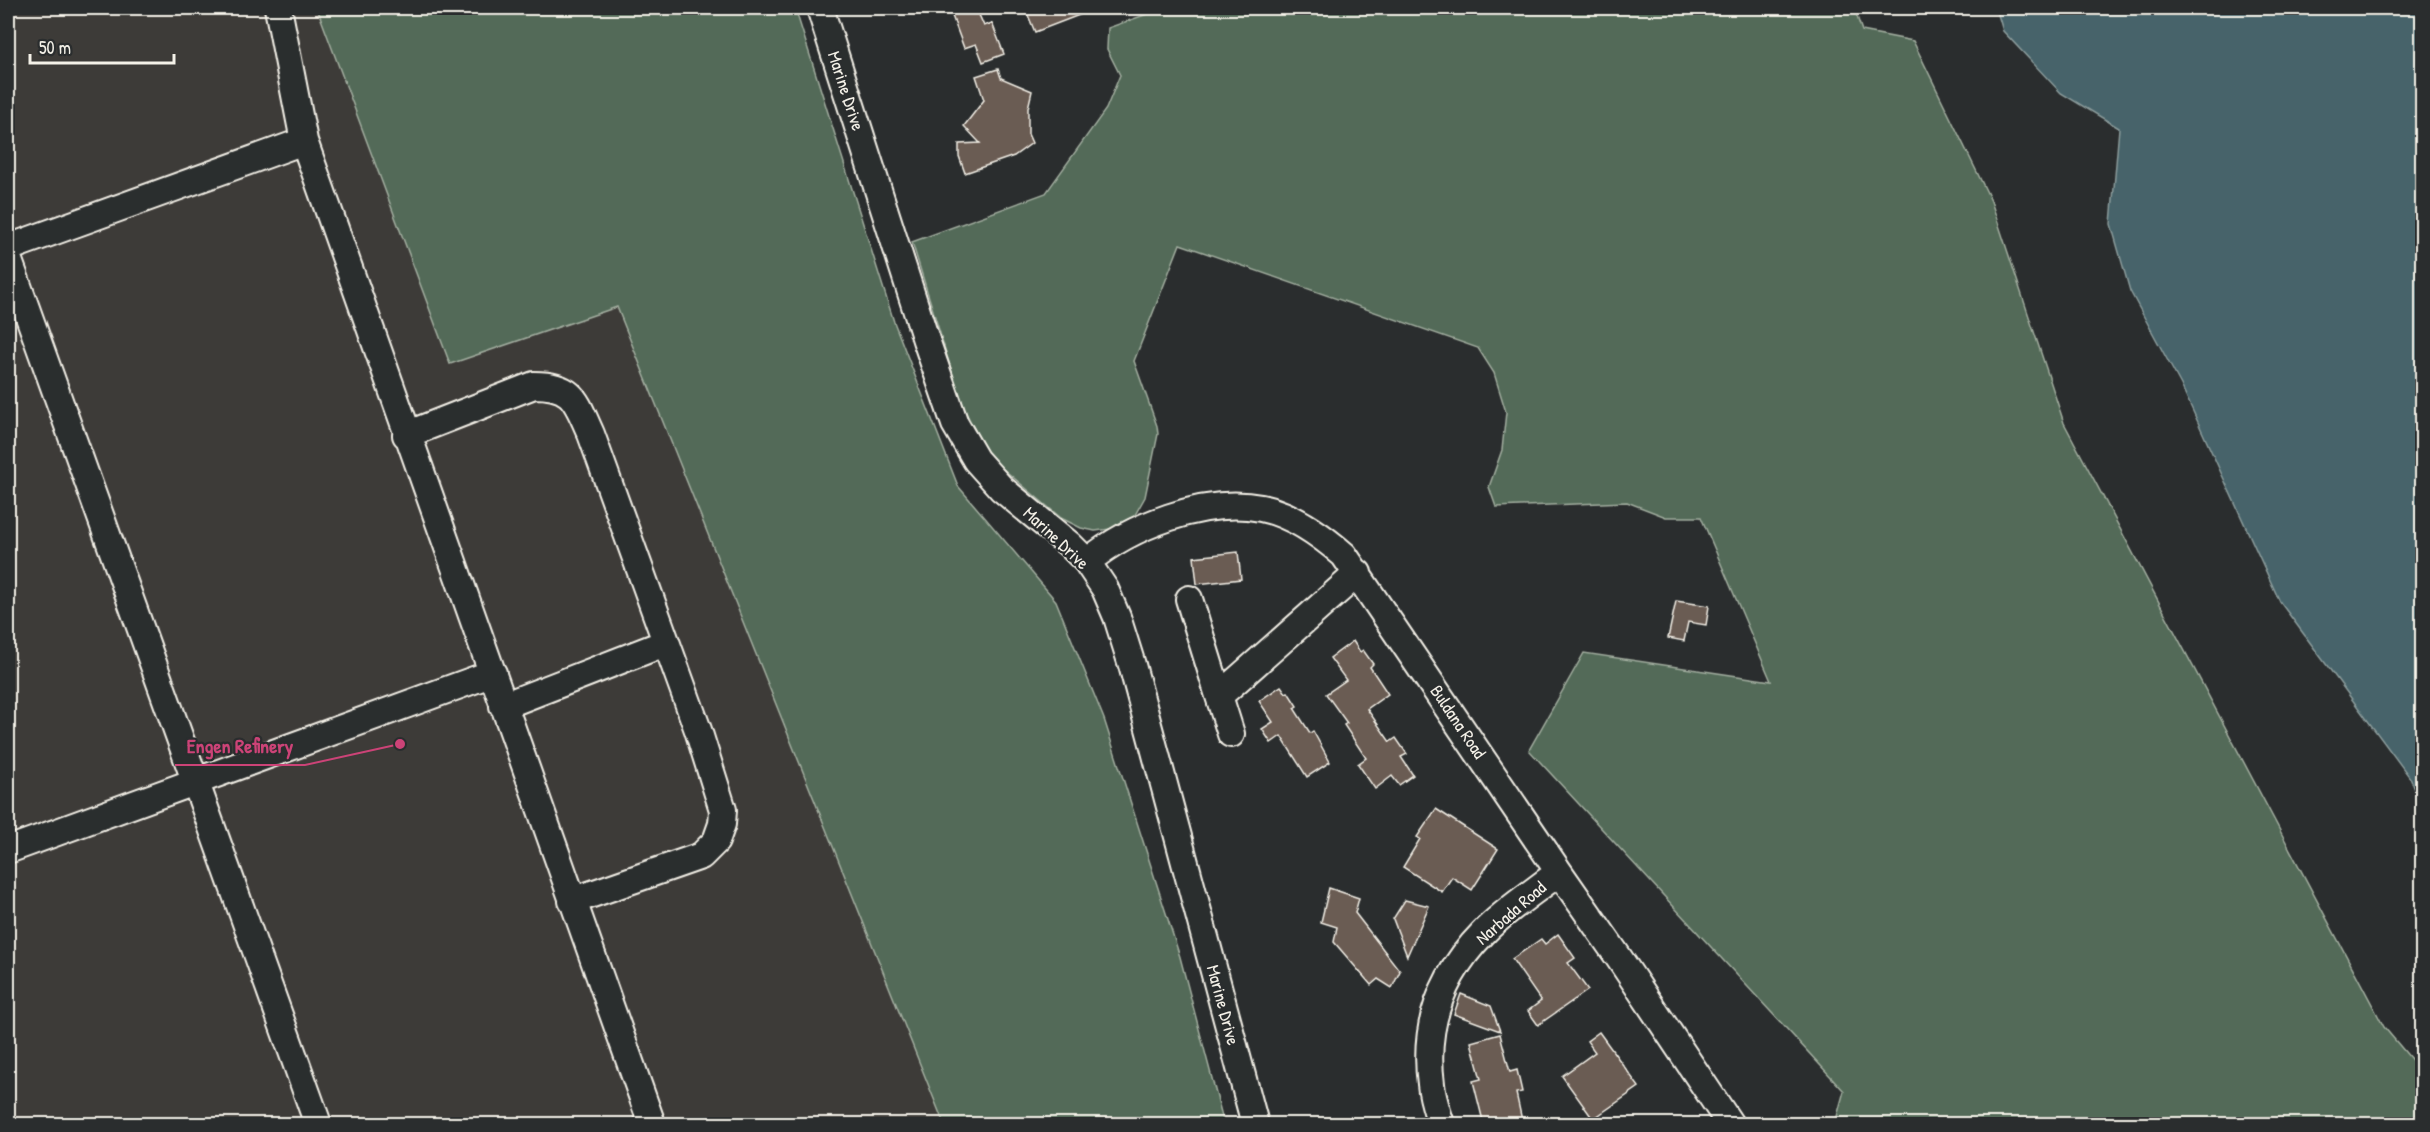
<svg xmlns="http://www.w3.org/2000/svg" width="2430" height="1132" viewBox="0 0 2430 1132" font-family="'Patrick Hand',sans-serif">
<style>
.built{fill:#3e3b39}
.green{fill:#526b58;stroke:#a3aea0;stroke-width:1.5}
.water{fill:#46646a;stroke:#8c9c9c;stroke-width:1.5}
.building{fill:#6b5b53;stroke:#f4f1e8;stroke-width:1.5}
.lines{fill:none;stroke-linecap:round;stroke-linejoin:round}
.minor-casing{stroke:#f4f1e8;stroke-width:30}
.minor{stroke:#2a2d2e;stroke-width:26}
.labels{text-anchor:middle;stroke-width:4.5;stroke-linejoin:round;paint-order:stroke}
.street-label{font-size:18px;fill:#f4f1e8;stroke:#2a2d2e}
.leader{fill:none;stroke:#cc4377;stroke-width:2}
.callout-dot{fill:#cc4377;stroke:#2a2d2e;stroke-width:2}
.callout-label{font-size:20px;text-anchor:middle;font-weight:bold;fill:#cc4377;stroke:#2a2d2e;stroke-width:4.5;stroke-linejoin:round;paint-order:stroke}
</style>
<rect width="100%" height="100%" fill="#2a2d2e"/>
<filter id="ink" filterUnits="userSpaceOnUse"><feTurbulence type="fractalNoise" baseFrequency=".0167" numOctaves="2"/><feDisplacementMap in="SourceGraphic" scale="12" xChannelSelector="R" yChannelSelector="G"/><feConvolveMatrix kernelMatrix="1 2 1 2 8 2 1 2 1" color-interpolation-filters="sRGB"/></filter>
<g filter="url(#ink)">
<path class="built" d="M 8,8 L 317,8 L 450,364 L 617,306 L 944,1124 L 8,1124 Z"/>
<path class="green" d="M 317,8 L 795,8 L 894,322 L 958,486 L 1056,601 L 1104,719 L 1180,957 L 1224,1124 L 944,1124 L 617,307 L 450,364 Z
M 1164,8 L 1854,8 L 1862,31 L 1913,41 L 1991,201 L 2064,423 L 2384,1027 L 2422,1072 L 2422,1124 L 1835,1124 L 1844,1091 L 1529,750 L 1584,653 L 1771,681 L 1701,517 L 1666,517 L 1627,502 L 1496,507 L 1489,487 L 1502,450 L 1506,412 L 1494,373 L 1478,348 L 1180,244 L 1134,361 L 1157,426 L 1158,434 L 1145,497 L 1131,522 L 1118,528 L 1095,531 L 1081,528 L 1061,518 L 989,457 L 962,405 L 912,242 L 1046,193 L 1106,109 L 1120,75 L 1107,49 L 1108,28 Z"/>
<path class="water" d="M 1996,8 L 2422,8 L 2422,809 L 2411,779 L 2280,602 L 2181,385 L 2130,291 L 2111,224 L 2119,128 L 2061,93 L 2003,31 Z"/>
<path class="building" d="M 966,8 L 976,8 L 984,26 L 992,23 L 1004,54 L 983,62 L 976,44 L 964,48 L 951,13 Z
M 1025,8 L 1095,8 L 1095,9 L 1035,32 Z
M 998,69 L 1001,78 L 1032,91 L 1028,108 L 1028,134 L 1032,143 L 1014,156 L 965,173 L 959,156 L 959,144 L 980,143 L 964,126 L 984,100 L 976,76 Z
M 1238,552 L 1241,579 L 1197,584 L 1194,557 Z
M 1676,601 L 1709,606 L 1706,625 L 1688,622 L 1684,641 L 1668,638 Z
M 1353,641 L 1360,652 L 1363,650 L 1373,664 L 1370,667 L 1388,694 L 1367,709 L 1390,742 L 1396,738 L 1407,754 L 1401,757 L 1413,775 L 1399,785 L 1392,776 L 1375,789 L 1358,764 L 1366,758 L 1344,725 L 1347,723 L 1326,694 L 1346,680 L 1330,658 Z
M 1281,686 L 1286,693 L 1288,692 L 1297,706 L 1294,708 L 1310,733 L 1313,731 L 1330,762 L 1307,777 L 1281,736 L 1271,743 L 1262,729 L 1273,722 L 1259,701 Z
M 1436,809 L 1498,849 L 1472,890 L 1452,877 L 1442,892 L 1403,867 L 1420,839 L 1417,837 Z
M 1329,888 L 1359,898 L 1355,913 L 1400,971 L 1392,988 L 1378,979 L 1371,985 L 1334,942 L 1337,927 L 1321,922 Z
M 1405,900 L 1429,906 L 1407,956 L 1393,919 Z
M 1558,934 L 1575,958 L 1568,963 L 1588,990 L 1538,1025 L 1528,1011 L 1541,1001 L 1512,959 L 1541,939 L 1545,944 Z
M 1461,994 L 1491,1006 L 1500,1031 L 1454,1014 Z
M 1599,1032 L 1639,1087 L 1593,1119 L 1562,1076 L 1595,1052 L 1587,1041 Z
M 1500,1034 L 1510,1072 L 1517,1070 L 1522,1092 L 1516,1093 L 1523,1125 L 1484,1125 L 1473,1081 L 1481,1079 L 1471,1042 Z"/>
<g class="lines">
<defs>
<path id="minor" d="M 278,8 L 304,141
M 820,8 L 926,340 L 955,424 L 976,460 L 1002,489 L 1070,545 L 1087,562 L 1105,589 L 1117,617 L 1132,665 L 1255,1124
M 8,248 L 304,141 L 652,1124
M 8,258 L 318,1124
M 406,435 L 534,385 C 575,385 576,402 591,434 L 698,730 L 723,810 L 722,824 L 716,841 L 701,856 L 572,901
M 1087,562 C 1130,526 1205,497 1261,508 C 1292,514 1321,535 1344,555 L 1559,872 L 1619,958 L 1730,1124
M 1189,599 L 1219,696
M 503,706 L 665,643
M 1231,734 L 1219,696 L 1358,573
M 8,850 L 493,673
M 1441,1124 C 1437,1111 1432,1098 1431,1084 C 1423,1025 1442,975 1483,933 C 1505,910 1534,892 1559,872"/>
</defs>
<use href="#minor" class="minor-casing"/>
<use href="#minor" class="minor"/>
</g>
</g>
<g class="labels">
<g class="street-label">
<text transform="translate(846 91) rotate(72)" y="6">Marine Drive</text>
<text transform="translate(1056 538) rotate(43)" y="6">Marine Drive</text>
<text transform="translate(1458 722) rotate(56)" y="6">Buldana Road</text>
<text transform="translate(1511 913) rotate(-41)" y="6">Narbada Road</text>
<text transform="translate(1223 1005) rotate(75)" y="6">Marine Drive</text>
</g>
</g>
<path class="leader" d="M400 744L305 765H175"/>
<circle class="callout-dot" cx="400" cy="744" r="6"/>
<g class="callout-label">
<text x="240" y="753">Engen Refinery</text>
</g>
<rect width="2430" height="1132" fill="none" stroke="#2a2d2e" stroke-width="30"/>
<rect x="15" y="15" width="2400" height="1102" fill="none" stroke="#f4f1e8" stroke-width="2" filter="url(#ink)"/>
<path d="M30 54v9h144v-9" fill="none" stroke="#f4f1e8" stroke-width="3"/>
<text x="39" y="54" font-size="18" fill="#f4f1e8" stroke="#2a2d2e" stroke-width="4.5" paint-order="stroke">50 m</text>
</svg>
